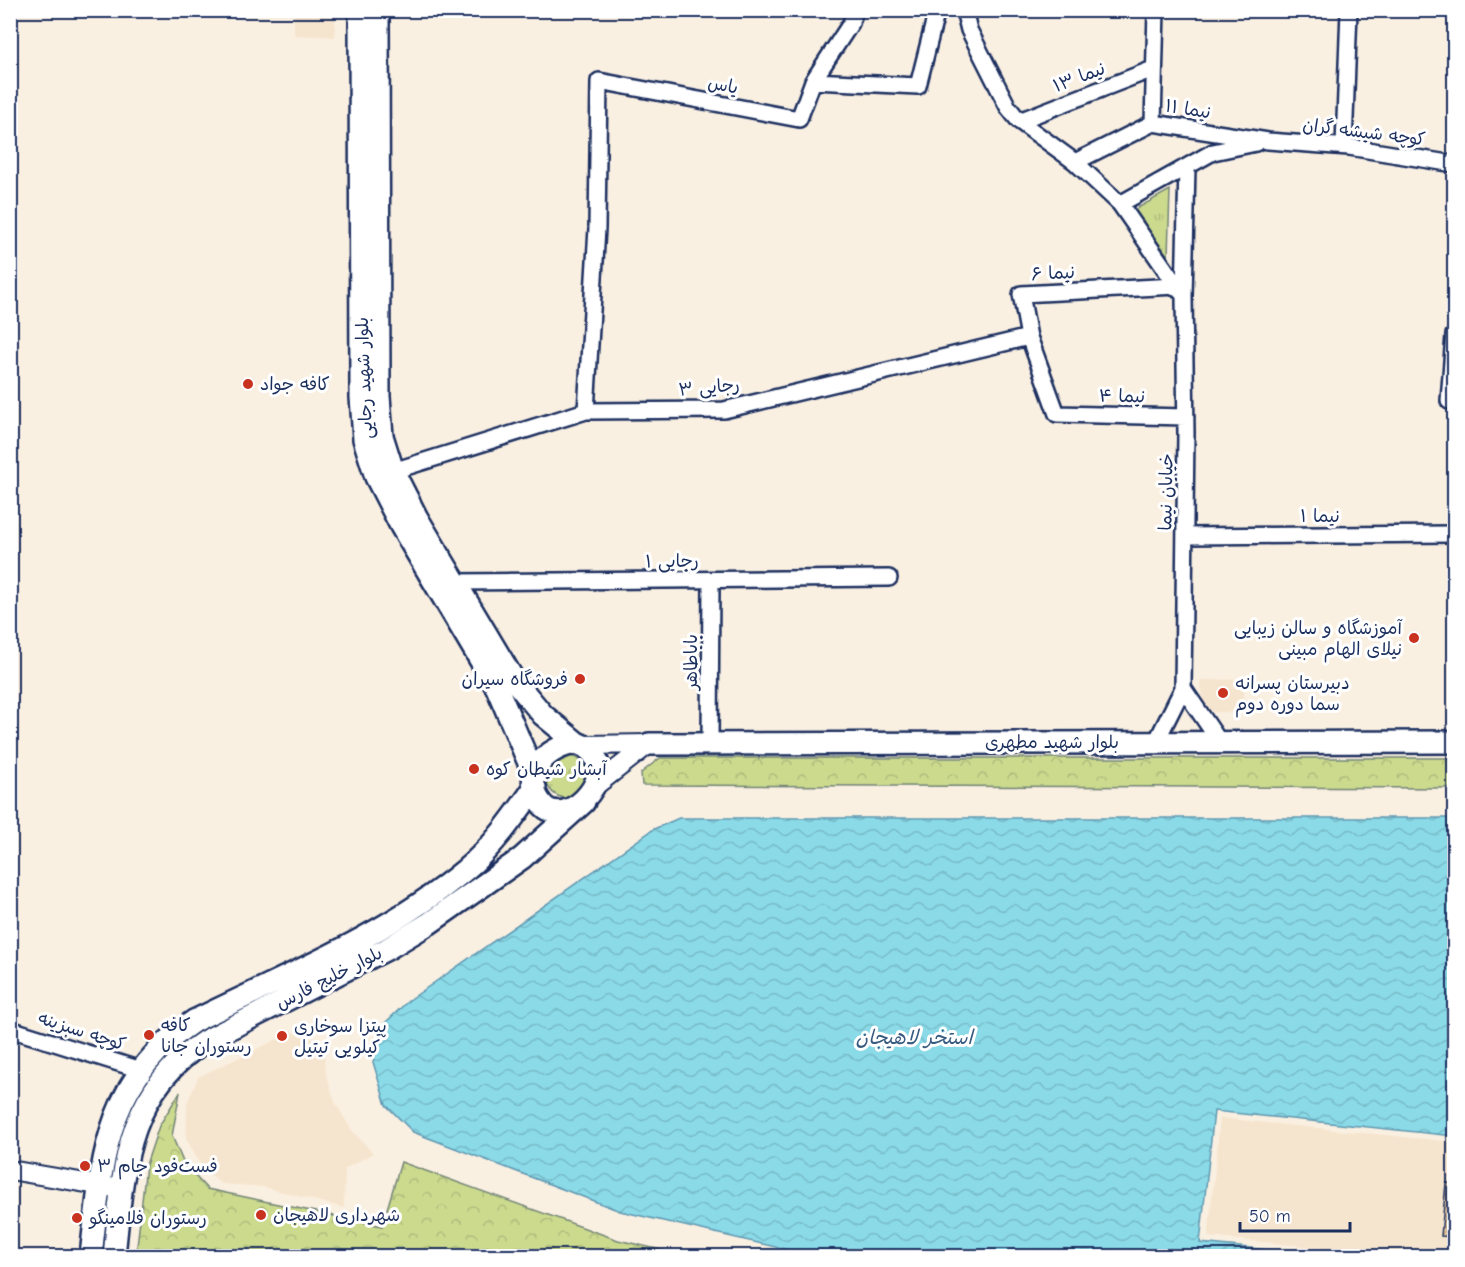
<svg xmlns="http://www.w3.org/2000/svg" width="1465" height="1267" viewBox="0 0 1465 1267" font-family="'Comic Neue','Playpen Sans Arabic',sans-serif">
<style>
.built{fill:#f6e5ce}
.grass{fill:url(#grass-tufts);stroke:#738476;stroke-width:1.5}
.forest{fill:url(#forest-crowns);stroke:#738476;stroke-width:1.5}
.water{fill:url(#water-waves);stroke:#5e96b0;stroke-width:1.5}
.building{fill:url(#building-cross-hatch);stroke:#1b2f5e;stroke-width:1.5}
.lines{fill:none;stroke-linecap:round;stroke-linejoin:round}
.minor-casing{stroke:#1b2f5e;stroke-width:20}
.tertiary-casing{stroke:#1b2f5e;stroke-width:22}
.secondary-casing{stroke:#1b2f5e;stroke-width:26}
.minor{stroke:#fff;stroke-width:15}
.tertiary{stroke:#fff;stroke-width:18}
.secondary{stroke:#fff;stroke-width:21}
.poi-dot{fill:#c8321e;stroke:#fff;stroke-width:2}
.labels{text-anchor:middle;stroke-width:6;stroke-linejoin:round;paint-order:stroke}
.street-label{font-size:18px;fill:#1b2f5e;stroke:#fff}
.poi-label{font-size:18px;fill:#1b2f5e;stroke:#fff;text-anchor:start}
.water-label{font-size:20px;font-style:italic;fill:#375a80;stroke:#fff}
</style>
<defs>
<pattern id="grass-tufts" width="24" height="20" patternUnits="userSpaceOnUse" patternTransform="scale(1.5)"><rect width="24" height="20" fill="#cbda8d"/><path d="M3 7l-1-3M5 7V3M7 7l1-3M15 17l-1-3M17 17v-4M19 17l1-3" fill="none" stroke="#aebb7c"/></pattern>
<pattern id="forest-crowns" width="20" height="18" patternUnits="userSpaceOnUse" patternTransform="scale(1.5)"><rect width="20" height="18" fill="#cbda8d"/><path d="M2 6a3 3 0 1 1 6 0M12 15a3 3 0 1 1 6 0" fill="none" stroke="#aebb7c"/></pattern>
<pattern id="water-waves" width="16" height="10" patternUnits="userSpaceOnUse" patternTransform="scale(1.5)"><rect width="16" height="10" fill="#8bdae7"/><path d="M0 5q4-4 8 0t8 0" fill="none" stroke="#77bbc9"/></pattern>
<pattern id="building-cross-hatch" width="8" height="8" patternUnits="userSpaceOnUse" patternTransform="scale(1.5)"><rect width="8" height="8" fill="#eecca0"/><path d="M0 0l8 8M0 8l8-8" fill="none" stroke="#ccb08c"/></pattern>
</defs>
<rect width="100%" height="100%" fill="#faf0e2"/>
<filter id="ink" filterUnits="userSpaceOnUse"><feTurbulence type="fractalNoise" baseFrequency=".0167" numOctaves="2"/><feDisplacementMap in="SourceGraphic" scale="12" xChannelSelector="R" yChannelSelector="G"/><feConvolveMatrix kernelMatrix="1 2 1 2 8 2 1 2 1" color-interpolation-filters="sRGB"/></filter>
<g filter="url(#ink)">
<path class="built" d="M 294,11 L 335,11 L 335,37 L 294,35 Z
M 1244,679 L 1244,713 L 1214,712 L 1204,707 L 1200,680 Z
M 292,1032 L 323,1043 L 326,1074 L 335,1102 L 351,1129 L 373,1153 L 345,1169 L 344,1208 L 263,1187 L 221,1184 L 203,1169 L 186,1139 L 187,1103 L 198,1077 Z
M 1220,1118 L 1454,1142 L 1454,1256 L 1405,1256 L 1208,1237 Z"/>
<path class="grass" d="M 1170,190 L 1168,256 L 1134,210 Z
M546 777a21 21 0 1 1 42 0a21 21 0 1 1-42 0Z"/>
<path class="forest" d="M 660,758 L 1454,758 L 1454,788 L 642,785 L 641,773 Z
M 180,1092 L 172,1136 L 184,1164 L 207,1189 L 382,1226 L 401,1162 L 618,1240 L 687,1256 L 136,1256 L 146,1165 L 159,1126 Z"/>
<path class="water" d="M 679,818 L 1454,818 L 1454,1136 L 1214,1111 L 1200,1243 L 1330,1256 L 814,1256 L 620,1211 L 413,1132 L 386,1105 L 373,1062 L 383,1025 L 408,1001 L 654,829 Z"/>
<path class="building" d="M 1446,1183 L 1455,1183 L 1455,1237 L 1441,1236 Z"/>
<g class="lines">
<defs>
<path id="minor" d="M 964,10 L 969,30 L 1008,107 L 1019,121 L 1075,162 L 1120,204 L 1181,292
M 813,81 L 918,86 L 937,10
M 1019,121 L 1153,69
M 1153,123 L 1156,10
M 1344,146 L 1349,10
M 1075,162 L 1153,123 L 1268,141 L 1349,147 L 1454,164
M 1120,204 L 1213,152 L 1256,143
M 1177,286 L 1021,294 L 1029,337 L 1057,414 L 1186,417
M 1449,401 L 1454,335
M 586,411 L 597,228 L 599,81 L 799,119 L 813,81 L 851,23 L 855,10
M 393,471 L 586,411 L 724,410 L 1029,337
M 1185,536 L 1454,534
M 455,582 L 889,578
M 1183,688 L 1219,741
M 1156,742 L 1183,688 L 1186,433 L 1184,297 L 1187,167
M 710,744 L 711,580
M 10,1029 L 141,1070"/>
<path id="tertiary" d="M 584,745 L 649,744
M 595,786 L 649,744
M 10,1170 L 121,1189"/>
<path id="secondary" d="M 360,10 L 361,397 L 364,439 L 376,477 L 401,526 L 497,688 L 535,777
M 378,10 L 379,396 L 382,436 L 393,471 L 417,518 L 513,679 L 543,715 L 577,743
M 577,743 C 632,764 566,837 541,803 C 519,773 548,746 577,743 Z
M 649,744 L 1454,742
M 91,1256 C 102,1160 105,1080 194,1021 C 285,976 386,936 465,870 C 493,847 514,817 535,787
M 114,1256 C 123,1170 125,1093 205,1041 L 387,949 L 428,924 L 522,858 L 584,802"/>
</defs>
<use href="#minor" class="minor-casing"/>
<use href="#tertiary" class="tertiary-casing"/>
<use href="#secondary" class="secondary-casing"/>
<use href="#minor" class="minor"/>
<use href="#tertiary" class="tertiary"/>
<use href="#secondary" class="secondary"/>
</g>
</g>
<g class="poi-dot">
<circle cx="248" cy="384" r="6"/>
<circle cx="1414" cy="638" r="6"/>
<circle cx="580" cy="679" r="6"/>
<circle cx="1223" cy="693" r="6"/>
<circle cx="474" cy="769" r="6"/>
<circle cx="149" cy="1035" r="6"/>
<circle cx="282" cy="1036" r="6"/>
<circle cx="85" cy="1166" r="6"/>
<circle cx="261" cy="1215" r="6"/>
<circle cx="77" cy="1218" r="6"/>
</g>
<g class="labels">
<g class="street-label">
<text transform="translate(1079 77) rotate(-21)" y="6">نیما ۱۳</text>
<text transform="translate(723 85) rotate(11)" y="6">یاس</text>
<text transform="translate(1188 109) rotate(9)" y="6">نیما ۱۱</text>
<text transform="translate(1364 132) rotate(7)" y="6">کوچه شیشه گران</text>
<text transform="translate(1053 273) rotate(-3)" y="6">نیما ۶</text>
<text transform="translate(364 378) rotate(-92)" y="6">بلوار شهید رجایی</text>
<text transform="translate(709 387) rotate(-5)" y="6">رجایی ۳</text>
<text transform="translate(1122 396) rotate(1)" y="6">نیما ۴</text>
<text transform="translate(1166 492) rotate(-89)" y="6">خیابان نیما</text>
<text x="1320" y="522">نیما ۱</text>
<text transform="translate(672 561) rotate(-1)" y="6">رجایی ۱</text>
<text transform="translate(691 662) rotate(-90)" y="6">باباطاهر</text>
<text x="1052" y="748">بلوار شهید مطهری</text>
<text transform="translate(329 978) rotate(-27)" y="6">بلوار خلیج فارس</text>
<text transform="translate(82 1031) rotate(18)" y="6">کوچه سبزینه</text>
</g>
<g class="poi-label">
<text x="260" y="390">کافه جواد</text>
<text x="1402" y="634" text-anchor="end">آموزشگاه و سالن زیبایی<tspan x="1402" dy="21">نیلای الهام مبینی</tspan></text>
<text x="568" y="685" text-anchor="end">فروشگاه سیران</text>
<text x="1235" y="689">دبیرستان پسرانه<tspan x="1235" dy="21">سما دوره دوم</tspan></text>
<text x="486" y="775">آبشار شیطان کوه</text>
<text x="161" y="1031">کافه<tspan x="161" dy="21">رستوران جانا</tspan></text>
<text x="294" y="1032">پیتزا سوخاری<tspan x="294" dy="21">کیلویی تیتیل</tspan></text>
<text x="97" y="1172">فست‌فود جام ۳</text>
<text x="273" y="1221">شهرداری لاهیجان</text>
<text x="89" y="1224">رستوران فلامینگو</text>
</g>
<g class="water-label">
<text x="914" y="1044">استخر لاهیجان</text>
</g>
</g>
<rect width="1465" height="1267" fill="none" stroke="#fff" stroke-width="36"/>
<rect x="18" y="18" width="1429" height="1231" fill="none" stroke="#1b2f5e" stroke-width="2" filter="url(#ink)"/>
<path d="M1240 1222v9h110v-9" fill="none" stroke="#1b2f5e" stroke-width="3"/>
<text x="1249" y="1222" font-size="18" fill="#1b2f5e" stroke="#ffffff" stroke-width="4.5" paint-order="stroke">50 m</text>
</svg>
